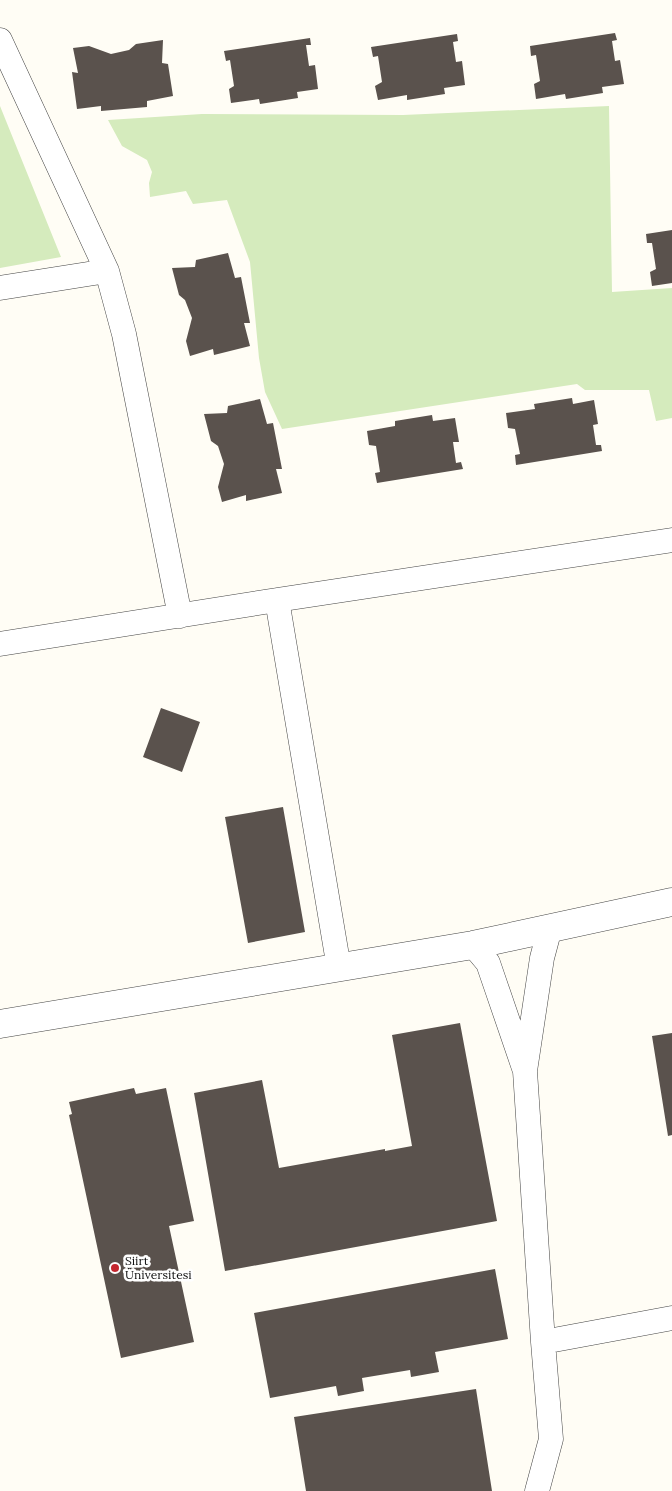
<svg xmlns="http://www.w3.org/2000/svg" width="672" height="1491" viewBox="0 0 672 1491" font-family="Lora,serif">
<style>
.green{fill:#d5ebbd}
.building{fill:#5a524d}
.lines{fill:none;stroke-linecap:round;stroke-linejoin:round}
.minor-casing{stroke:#444;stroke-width:25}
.tertiary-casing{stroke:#444;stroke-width:29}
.minor{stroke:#fff;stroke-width:24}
.tertiary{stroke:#fff;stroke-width:28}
.poi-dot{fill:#c4262e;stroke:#fff;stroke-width:2}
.labels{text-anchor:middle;stroke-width:5;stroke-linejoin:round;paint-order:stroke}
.poi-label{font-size:12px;fill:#111;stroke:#fff;text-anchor:start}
</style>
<rect width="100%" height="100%" fill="#fffdf5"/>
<path class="green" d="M 0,106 L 61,257 L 0,268 Z
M 609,106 L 612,292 L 672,288 L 672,418 L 656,421 L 649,390 L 585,390 L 577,384 L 282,429 L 265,392 L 259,358 L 250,262 L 227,200 L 193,204 L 186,191 L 150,197 L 149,183 L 152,172 L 147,160 L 122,146 L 108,120 L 202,114 L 403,115 Z"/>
<path class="building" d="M 615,33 L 617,40 L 612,41 L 615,61 L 620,60 L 624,84 L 602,87 L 603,93 L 566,99 L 565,94 L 536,99 L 534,84 L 540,81 L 536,55 L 531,56 L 530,46 Z
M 457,34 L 458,41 L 453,42 L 456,62 L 462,61 L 465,85 L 444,88 L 445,94 L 407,100 L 407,95 L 378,100 L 375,86 L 382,82 L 378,56 L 373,57 L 371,47 Z
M 310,38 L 311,45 L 306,45 L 309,66 L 315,65 L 318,89 L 297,92 L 298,98 L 260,104 L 259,99 L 231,103 L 229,89 L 234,86 L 230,60 L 226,61 L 224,51 Z
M 163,40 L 162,63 L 168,64 L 173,96 L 147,101 L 147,107 L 101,111 L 101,106 L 77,109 L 72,72 L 78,73 L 73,48 L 89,46 L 111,54 L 129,50 L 136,44 Z
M 672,230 L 672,283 L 652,286 L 650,272 L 656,269 L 652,243 L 647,243 L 646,234 Z
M 228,253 L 235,278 L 241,277 L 250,323 L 244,323 L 250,346 L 214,355 L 213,349 L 190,356 L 186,341 L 192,318 L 185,300 L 179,295 L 172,268 L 195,267 L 196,260 Z
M 572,398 L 573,404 L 594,400 L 598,424 L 593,425 L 596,445 L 601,445 L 602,451 L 516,465 L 515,455 L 520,454 L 515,429 L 508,428 L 506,413 L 535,409 L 534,404 Z
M 260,399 L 267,424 L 273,423 L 282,469 L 276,469 L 282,493 L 246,501 L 246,495 L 222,502 L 218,487 L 224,464 L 218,446 L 211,441 L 204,414 L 227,413 L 228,406 Z
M 432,415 L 433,421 L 455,418 L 459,442 L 453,442 L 456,463 L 461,462 L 463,469 L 377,483 L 375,473 L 380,472 L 376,446 L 369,445 L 367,431 L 395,426 L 395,421 Z
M 161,708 L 200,722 L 182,772 L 143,757 Z
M 283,807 L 305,932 L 248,943 L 225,817 Z
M 460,1023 L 497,1221 L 225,1271 L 194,1093 L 262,1080 L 279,1168 L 385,1149 L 385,1151 L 412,1146 L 392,1035 Z
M 672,1033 L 672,1135 L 668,1136 L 652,1036 Z
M 134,1088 L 136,1094 L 166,1088 L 194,1221 L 169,1226 L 194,1342 L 121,1358 L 69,1115 L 72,1114 L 69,1102 Z
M 495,1269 L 508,1339 L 435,1352 L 439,1372 L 411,1377 L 410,1370 L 362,1378 L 364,1391 L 338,1396 L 336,1386 L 270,1398 L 254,1313 Z
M 476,1389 L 492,1491 L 306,1491 L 294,1417 Z"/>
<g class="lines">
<defs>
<path id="minor" d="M 0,40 L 107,271 L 124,334 L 180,616
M 0,288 L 107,271
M 277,600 L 339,968
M 0,644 L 277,600 L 672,540
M 473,945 L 488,963 L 525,1071 L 542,958 L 550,928
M 525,1071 L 543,1342 L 551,1439 L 537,1491
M 543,1342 L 672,1318"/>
<path id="tertiary" d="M 0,1024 L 473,945 L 672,902"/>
</defs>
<use href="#minor" class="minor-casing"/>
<use href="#tertiary" class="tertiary-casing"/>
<use href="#minor" class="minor"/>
<use href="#tertiary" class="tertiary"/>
</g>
<circle class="poi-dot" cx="115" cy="1268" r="5"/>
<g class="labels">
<g class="poi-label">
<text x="125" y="1265">Siirt<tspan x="125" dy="14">Üniversitesi</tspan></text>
</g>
</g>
</svg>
